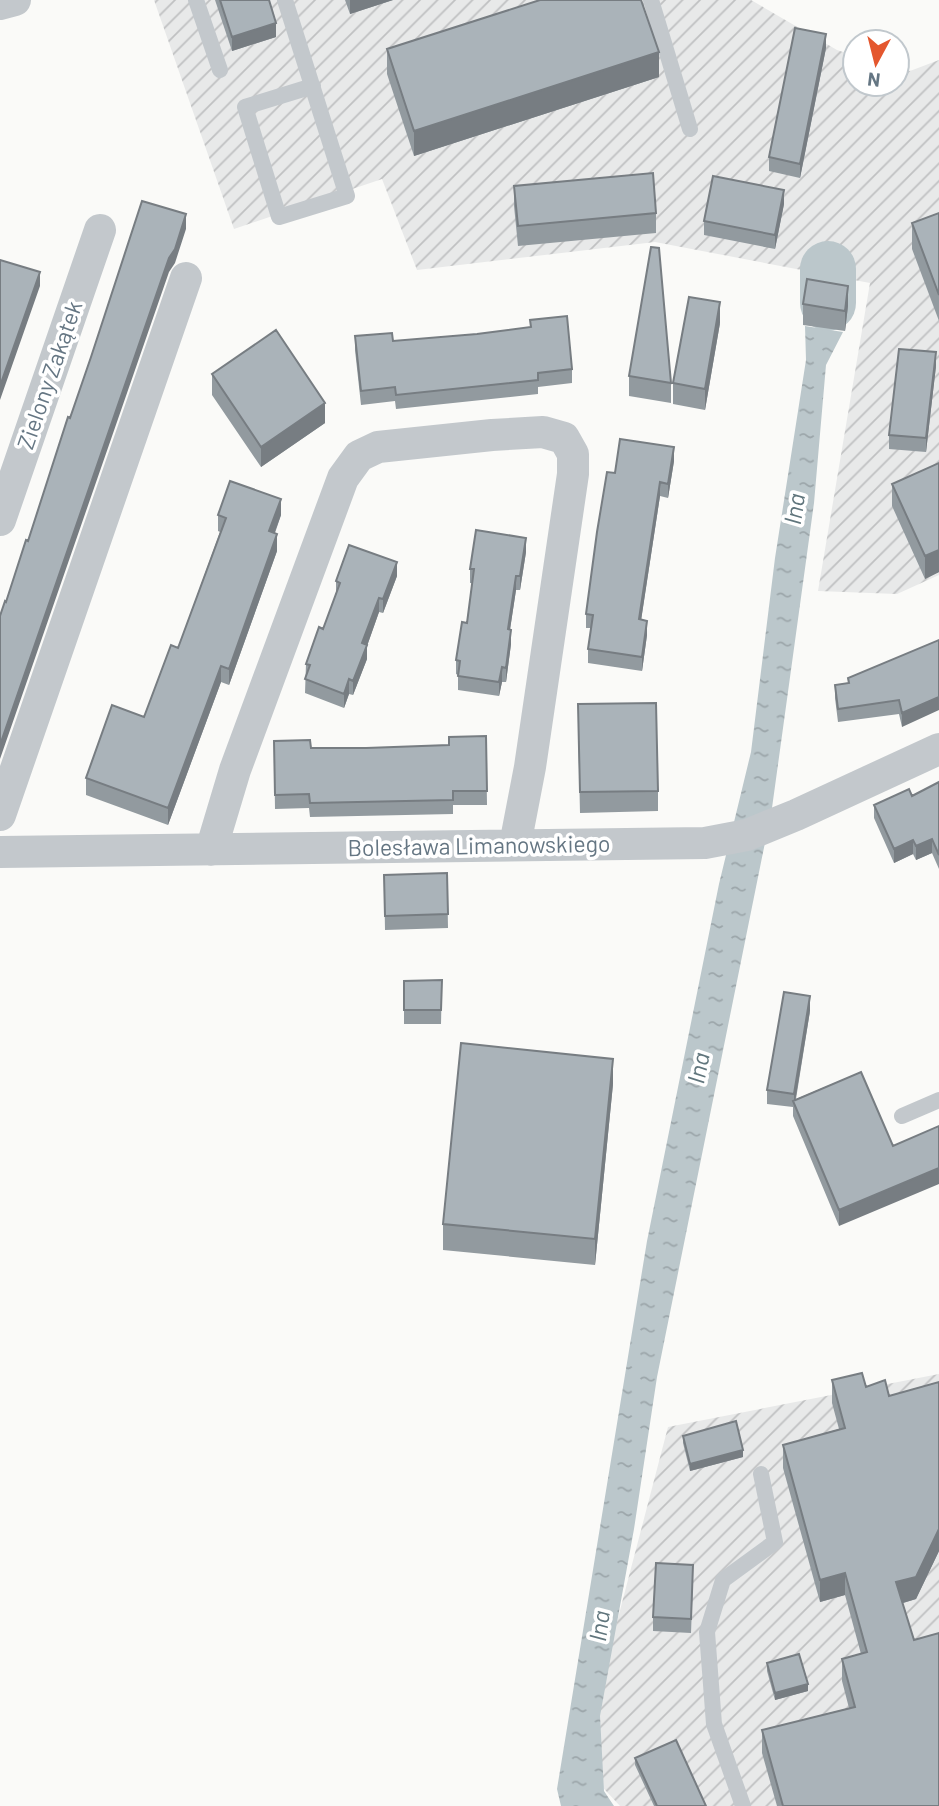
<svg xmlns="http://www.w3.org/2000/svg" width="939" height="1806" viewBox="0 0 939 1806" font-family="Barlow,sans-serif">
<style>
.industrial{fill:url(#industrial-furrows)}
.water{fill:url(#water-ripples)}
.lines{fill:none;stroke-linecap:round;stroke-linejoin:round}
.river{stroke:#bbc7cb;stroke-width:56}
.service{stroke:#c3c8cc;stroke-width:16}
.minor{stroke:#c3c8cc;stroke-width:32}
.wall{fill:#929a9f}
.shaded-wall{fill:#777d82}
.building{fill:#aab3b9;stroke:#777d82;stroke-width:2}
.labels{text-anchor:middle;stroke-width:7;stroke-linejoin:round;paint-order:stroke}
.street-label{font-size:23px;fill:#657683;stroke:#fff}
.water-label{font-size:24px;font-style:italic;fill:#60757c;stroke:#fff}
</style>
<defs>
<pattern id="industrial-furrows" width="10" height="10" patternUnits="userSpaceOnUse" patternTransform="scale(1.75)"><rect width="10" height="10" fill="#e8e9e9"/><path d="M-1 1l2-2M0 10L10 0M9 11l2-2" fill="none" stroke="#c0c1c2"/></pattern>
<pattern id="water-ripples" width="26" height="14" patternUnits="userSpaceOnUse" patternTransform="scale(1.75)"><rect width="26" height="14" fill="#bbc7cb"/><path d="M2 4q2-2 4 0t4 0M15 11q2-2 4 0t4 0" fill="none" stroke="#9ca6aa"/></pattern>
</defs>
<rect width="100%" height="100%" fill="#fafaf8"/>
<path class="industrial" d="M 154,0 L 751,0 L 837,50 L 855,56 L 855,84 L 897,84 L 897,67 L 910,71 L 939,60 L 939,575 L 897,594 L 818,591 L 870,283 L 655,242 L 417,270 L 382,179 L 234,229 Z
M 939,1374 L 939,1806 L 620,1806 L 580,1763 L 668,1427 Z"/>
<path class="water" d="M 805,326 L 843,332 L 826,365 L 814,503 L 772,808 L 657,1377 L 634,1529 L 600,1716 L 604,1791 L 614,1806 L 561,1806 L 557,1789 L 647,1241 L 719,884 L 751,752 L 775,558 L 806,360 Z"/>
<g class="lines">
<path class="river" d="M 828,303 L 828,269"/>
<path class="service" d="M 196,0 L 220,70
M 285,0 L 347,196 L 279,217 L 245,107 L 313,86
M 651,0 L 690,129
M 902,1116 L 939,1100
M 743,1806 L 714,1724 L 707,1632 L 723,1580 L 775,1542 L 761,1474"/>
<path class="minor" d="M 0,4 L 15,0
M 0,520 L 100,230
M 0,815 L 186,278
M 211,850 L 235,770 L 343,478 L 359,456 L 378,447 L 492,435 L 543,432 L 564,438 L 573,454 L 573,474 L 530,767 L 515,845
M 0,852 L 705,843 L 747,835 L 796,815 L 939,749"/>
</g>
<path class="wall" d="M 215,0 L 269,0 L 276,37 L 232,51 Z
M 345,0 L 393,0 L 350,14 Z
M 826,48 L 800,178 L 769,171 L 769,157 Z
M 387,49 L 659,77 L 414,156 L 387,74 Z
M 514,186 L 656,213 L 656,233 L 518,246 L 514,206 Z
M 784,204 L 775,249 L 704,235 L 704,221 Z
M 939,213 L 939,321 L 912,249 L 912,223 Z
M 803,304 L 848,306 L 845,331 L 803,325 Z
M 530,320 L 572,369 L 572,383 L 538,387 L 538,394 L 396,409 L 395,401 L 361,405 L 355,350 L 355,336 L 393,341 L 477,334 L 530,327 Z
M 720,323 L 705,410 L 673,404 L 673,383 Z
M 936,366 L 926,452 L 889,449 L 889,435 Z
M 212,374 L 325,423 L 261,467 L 212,395 Z
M 629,376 L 671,383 L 671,403 L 629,396 Z
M 674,461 L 668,498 L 660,496 L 641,620 L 647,635 L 642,671 L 588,663 L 588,649 L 591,628 L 586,628 L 586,614 L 615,473 Z
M 939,463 L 939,572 L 925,579 L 892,506 L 892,484 Z
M 218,515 L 281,515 L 275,533 L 277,551 L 229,685 L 221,682 L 168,825 L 86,795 L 86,778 L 144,717 L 178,648 L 220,532 L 218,531 Z
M 526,552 L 520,590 L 516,590 L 510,629 L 511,644 L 506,682 L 502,682 L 499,696 L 458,690 L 458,675 L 456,674 L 456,660 L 467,623 L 472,583 L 470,583 L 470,569 Z
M 397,576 L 383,613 L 379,612 L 367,646 L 367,659 L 353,695 L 349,694 L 344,708 L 305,693 L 306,664 L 323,629 L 336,593 L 336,581 Z
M 939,641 L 902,727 L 899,714 L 838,722 L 835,698 L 835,685 L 848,683 L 848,678 Z
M 578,725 L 658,791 L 658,811 L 580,813 Z
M 486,736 L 487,805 L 453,805 L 453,814 L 310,817 L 309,808 L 275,809 L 274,741 L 311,748 L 366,748 L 449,745 Z
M 939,782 L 939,869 L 932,853 L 916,860 L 913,854 L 894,863 L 874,818 L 874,805 L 912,796 Z
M 447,873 L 448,928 L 385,930 L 384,875 Z
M 442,980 L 441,1024 L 404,1024 L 404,981 Z
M 810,1011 L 796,1099 L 861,1072 L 839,1226 L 793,1116 L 793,1107 L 767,1104 L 767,1090 Z
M 613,1084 L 595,1265 L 443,1250 L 443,1224 Z
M 832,1380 L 866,1387 L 889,1396 L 939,1382 L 939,1551 L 916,1599 L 903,1603 L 939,1806 L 777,1806 L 762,1753 L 762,1730 L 849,1708 L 842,1681 L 842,1659 L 861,1654 L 845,1595 L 820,1602 L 783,1468 L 783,1445 L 839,1429 L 832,1403 Z
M 683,1436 L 743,1457 L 690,1471 L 683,1443 Z
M 693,1579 L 691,1633 L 653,1631 L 653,1617 Z
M 767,1663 L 808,1691 L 775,1700 L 767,1671 Z
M 635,1758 L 706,1806 L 654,1806 L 635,1765 Z"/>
<path class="shaded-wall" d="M 350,0 L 393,0 L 350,14 Z
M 276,23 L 276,37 L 232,51 L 232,37 Z
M 826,34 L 826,48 L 800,178 L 800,164 Z
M 659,52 L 659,77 L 414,156 L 414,131 Z
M 784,190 L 784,204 L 775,249 L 775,235 Z
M 186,214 L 186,229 L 175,263 L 169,272 L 0,759 L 0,745 L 169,258 Z
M 40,272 L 40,286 L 0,400 L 0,386 Z
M 848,286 L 848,306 L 845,331 L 845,311 Z
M 720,302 L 720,323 L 705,410 L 705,389 Z
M 936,352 L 936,366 L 926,452 L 926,438 Z
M 325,403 L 325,423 L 261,467 L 261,447 Z
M 674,447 L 674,461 L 668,498 L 668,484 Z
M 660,482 L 660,496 L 639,634 L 639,619 Z
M 281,499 L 281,515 L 269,548 L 269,531 Z
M 277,534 L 277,551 L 229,685 L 229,669 Z
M 526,538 L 526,552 L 520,590 L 520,576 Z
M 939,550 L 939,572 L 925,579 L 925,556 Z
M 397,562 L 397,576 L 383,613 L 383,599 Z
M 516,576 L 516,590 L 508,643 L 508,629 Z
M 379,598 L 379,612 L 367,646 L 367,659 L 353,695 L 353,681 L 362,643 Z
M 647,621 L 647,635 L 642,671 L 642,657 Z
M 511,630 L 511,644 L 506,682 L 506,668 Z
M 221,666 L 221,682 L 168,825 L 168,808 Z
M 502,667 L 502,682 L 499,696 L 499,682 Z
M 349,679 L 349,694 L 344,708 L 344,694 Z
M 939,697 L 939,710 L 902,727 L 902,713 Z
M 932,839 L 932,853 L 916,860 L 916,846 Z
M 913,840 L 913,854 L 894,863 L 894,849 Z
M 810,996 L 810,1011 L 794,1108 L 794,1094 Z
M 613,1059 L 613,1084 L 595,1265 L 595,1239 Z
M 939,1168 L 939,1184 L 839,1226 L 839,1210 Z
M 743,1450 L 743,1457 L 690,1471 L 690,1464 Z
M 939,1529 L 939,1551 L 916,1599 L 896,1605 L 896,1582 Z
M 845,1573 L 845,1595 L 820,1602 L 820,1580 Z
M 808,1684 L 808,1691 L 775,1700 L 775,1693 Z"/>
<path class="building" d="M 220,0 L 269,0 L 276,23 L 232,37 Z
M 540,0 L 641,0 L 659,52 L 414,131 L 387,49 Z
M 795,28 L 826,34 L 800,164 L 769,157 Z
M 653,173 L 656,213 L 518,226 L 514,186 Z
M 713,176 L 784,190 L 775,235 L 704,221 Z
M 142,201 L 186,214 L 175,249 L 169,258 L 0,745 L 0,616 L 5,601 L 6,602 L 26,540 L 28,541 L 68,417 L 70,418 L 91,357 Z
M 939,213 L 939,295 L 912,223 Z
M 651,247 L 659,248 L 671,383 L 629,376 Z
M 0,260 L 40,272 L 0,386 Z
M 807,279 L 848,286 L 845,311 L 803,304 Z
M 689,297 L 720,302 L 705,389 L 673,383 Z
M 567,316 L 572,369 L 538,373 L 538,380 L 396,395 L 395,387 L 361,391 L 355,336 L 392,333 L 393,341 L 477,334 L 531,327 L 530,320 Z
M 276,330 L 325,403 L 261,447 L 212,374 Z
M 899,349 L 936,352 L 926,438 L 889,435 Z
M 620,439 L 674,447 L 668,484 L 660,482 L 648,560 L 639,619 L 647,621 L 642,657 L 588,649 L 593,615 L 586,614 L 597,532 L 607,472 L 615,473 Z
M 939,463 L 939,550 L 925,556 L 892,484 Z
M 230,481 L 281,499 L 269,531 L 277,534 L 229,669 L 221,666 L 168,808 L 86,778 L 112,705 L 144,717 L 171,645 L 178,648 L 226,518 L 218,515 Z
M 476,530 L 526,538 L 520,576 L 516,576 L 508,629 L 511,630 L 506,668 L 502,667 L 499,682 L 458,676 L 460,661 L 456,660 L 462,622 L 467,623 L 474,569 L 470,569 Z
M 349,545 L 397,562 L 383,599 L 379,598 L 362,643 L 367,645 L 353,681 L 349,679 L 344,694 L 305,679 L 310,665 L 306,664 L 319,627 L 323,629 L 340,583 L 336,581 Z
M 939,640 L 939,697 L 902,713 L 899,700 L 838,709 L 835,685 L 849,683 L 848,678 Z
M 656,703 L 658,791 L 580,792 L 578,704 Z
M 486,736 L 487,791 L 453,791 L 453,800 L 310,803 L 309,794 L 275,795 L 274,741 L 310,740 L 311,748 L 366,748 L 449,745 L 449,737 Z
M 939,782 L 939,855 L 932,839 L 916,846 L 913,840 L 894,849 L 874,805 L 909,789 L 912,796 Z
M 447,873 L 448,914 L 385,916 L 384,875 Z
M 442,980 L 441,1010 L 404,1010 L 404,981 Z
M 784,992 L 810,996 L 794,1094 L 767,1090 Z
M 461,1043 L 613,1059 L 595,1239 L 443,1224 Z
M 861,1072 L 893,1146 L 939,1126 L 939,1168 L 839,1210 L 793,1101 Z
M 862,1373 L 866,1387 L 885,1380 L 889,1396 L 939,1382 L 939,1529 L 916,1577 L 896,1582 L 914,1640 L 939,1633 L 939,1806 L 783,1806 L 762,1730 L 855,1707 L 842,1659 L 867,1652 L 845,1573 L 820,1580 L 783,1445 L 845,1428 L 832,1380 Z
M 736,1421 L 743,1450 L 690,1464 L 683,1436 Z
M 656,1563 L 693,1565 L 691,1619 L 653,1617 Z
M 799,1654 L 808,1684 L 775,1693 L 767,1663 Z
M 676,1740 L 706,1806 L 657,1806 L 635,1758 Z"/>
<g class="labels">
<g class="street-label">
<text transform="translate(50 375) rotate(-71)" y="8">Zielony Zakątek</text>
<text transform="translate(479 846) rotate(-1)" y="8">Bolesława Limanowskiego</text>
</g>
<g class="water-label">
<text transform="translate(795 509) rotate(-81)" y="8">Ina</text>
<text transform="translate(699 1068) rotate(-79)" y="8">Ina</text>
<text transform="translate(600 1626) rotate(-82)" y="8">Ina</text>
</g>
</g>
<g transform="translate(876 63) rotate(187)"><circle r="33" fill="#ffffff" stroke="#c1c8cd" stroke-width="2"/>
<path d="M0-5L12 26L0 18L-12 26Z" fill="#e4572e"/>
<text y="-10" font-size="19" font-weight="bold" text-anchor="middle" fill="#657683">N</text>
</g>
</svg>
